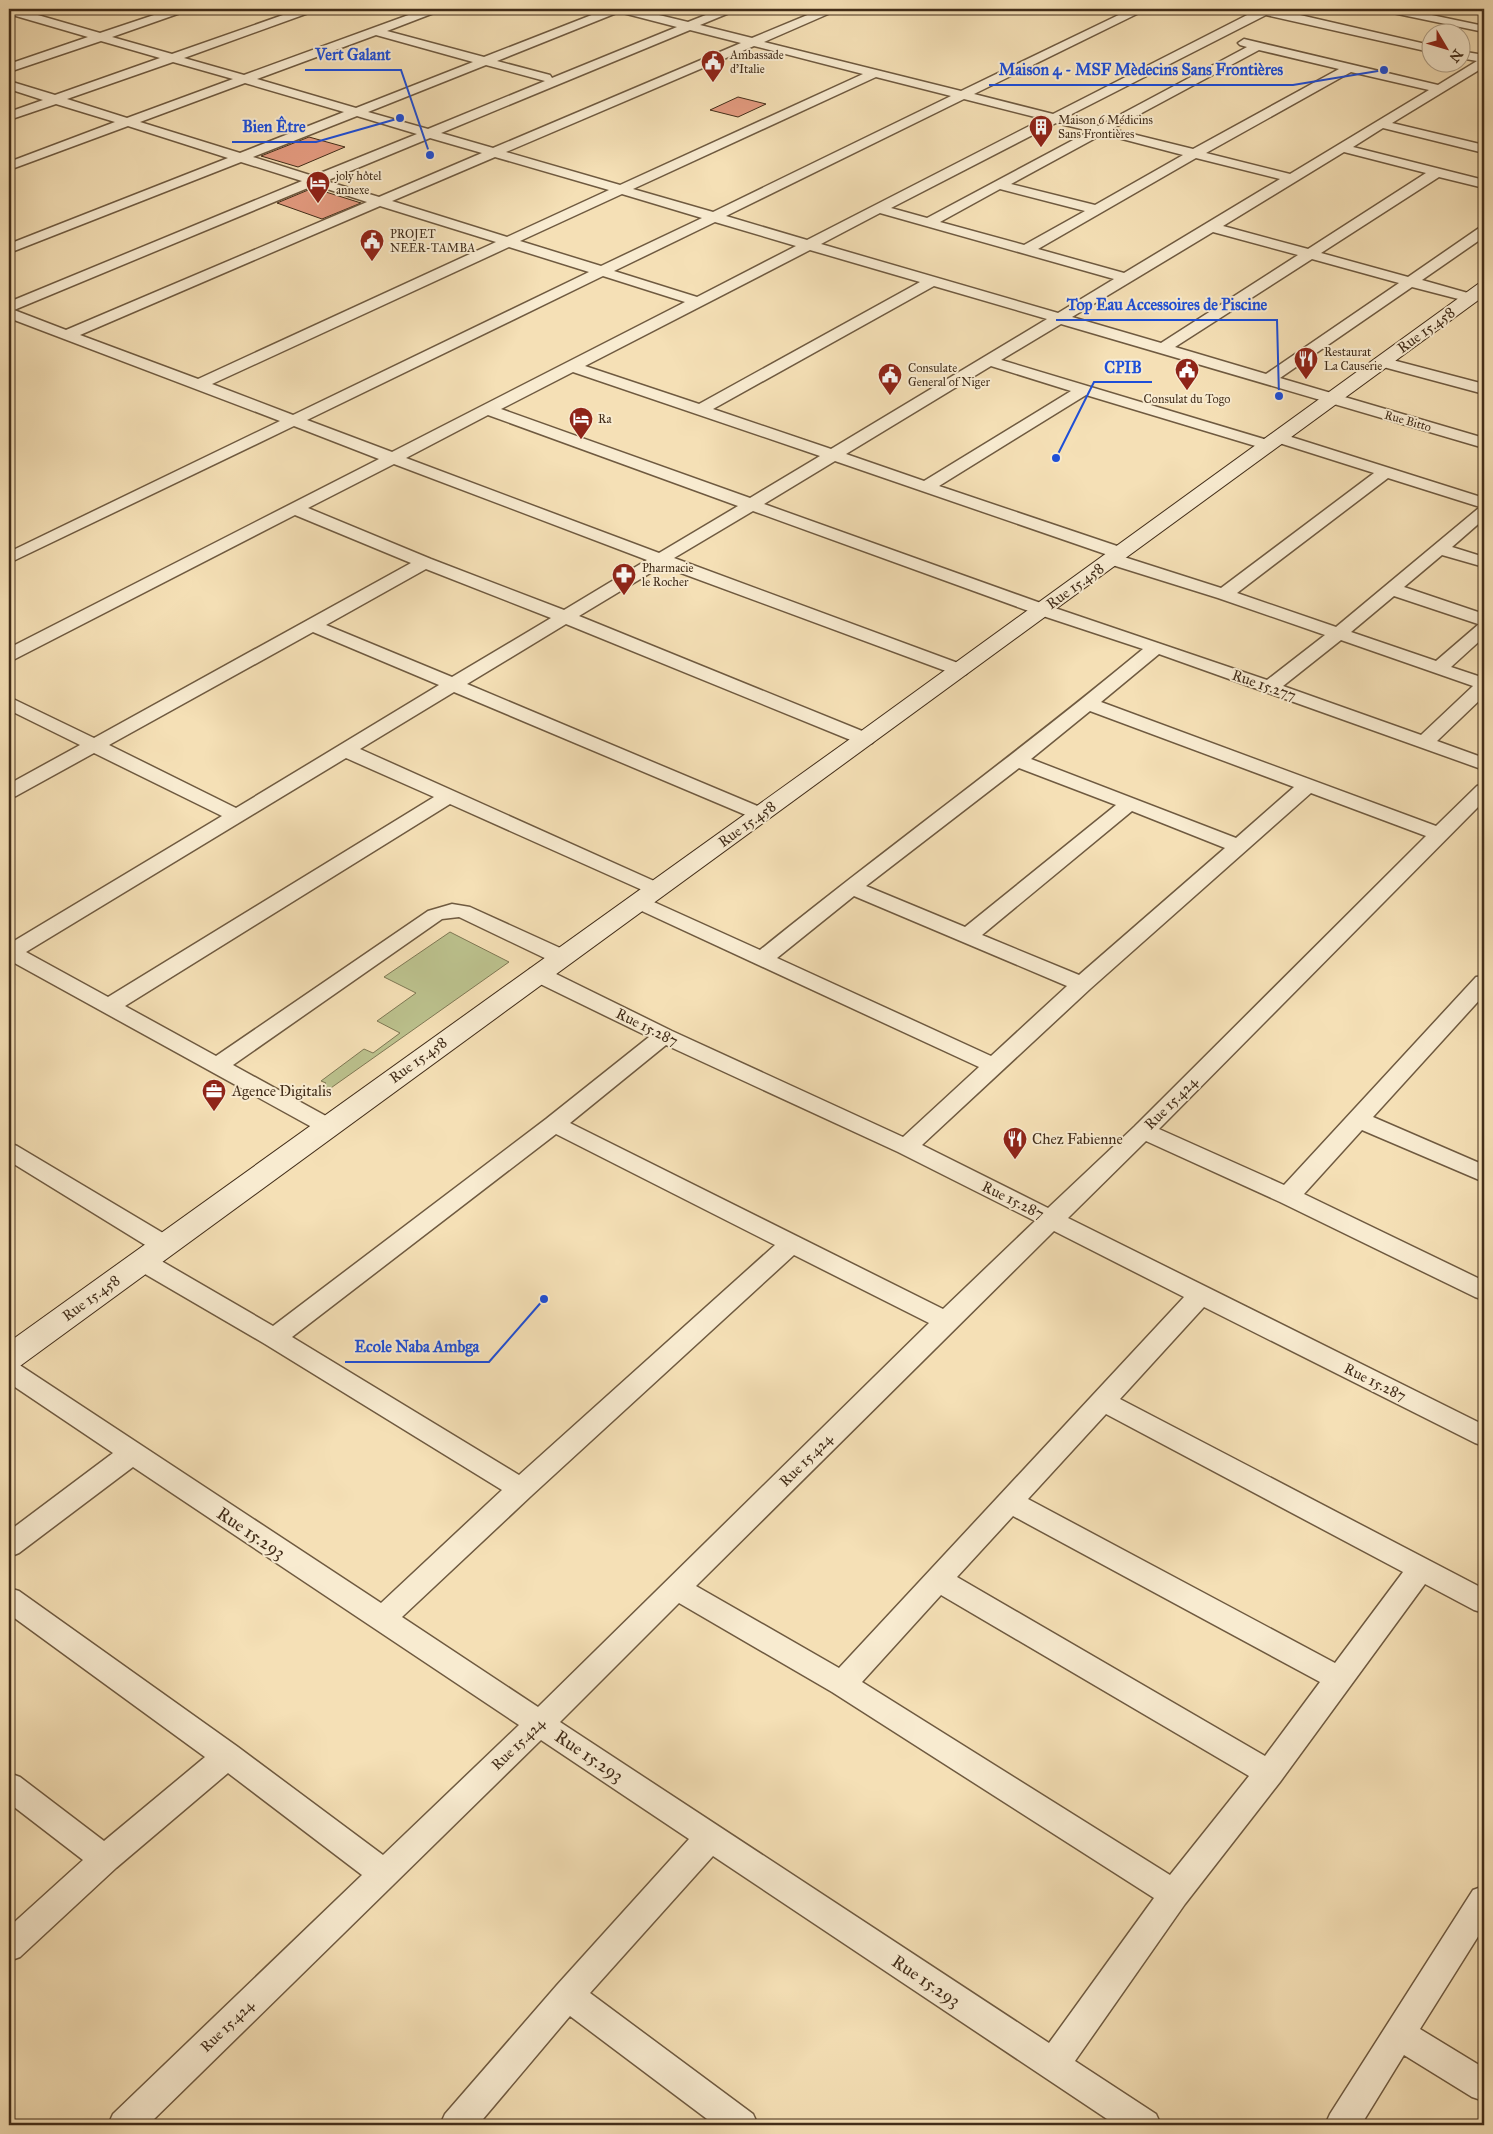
<svg xmlns="http://www.w3.org/2000/svg" width="1493" height="2134" viewBox="0 0 1493 2134" font-family="'IM FELL Great Primer',serif">
<style>
.green{fill:#bcc28e;stroke:#7f7854}
.building{fill:#e49b80;stroke:#422d19}
.lines{fill:none;stroke-linecap:round;stroke-linejoin:round}
.street-casing{stroke:#6f5a40;stroke-width:3}
.secondary-casing{stroke:#422d19;stroke-width:2}
.street{fill:#f8ebd0;fill-rule:evenodd}
.secondary{fill:#f8ebd0;fill-rule:evenodd}
.labels{text-anchor:middle;stroke-width:4;stroke-linejoin:round;paint-order:stroke}
.far-poi-label{font-size:12px;fill:#422d19;stroke:#f8ebd0;text-anchor:start}
.far-street-label{font-size:12px;fill:#422d19;stroke:#f8ebd0}
.street-label{font-size:15px;fill:#422d19;stroke:#f8ebd0}
.poi-label{font-size:15px;fill:#422d19;stroke:#f8ebd0;text-anchor:start}
.near-street-label{font-size:18px;fill:#422d19;stroke:#f8ebd0}
.leader{fill:none;stroke:#1d4ed8;stroke-width:2}
.callout-dot{fill:#1d4ed8;stroke:#f8ebd0;stroke-width:2}
.callout-label{font-size:16px;text-anchor:middle;font-weight:bold;fill:#1d4ed8;stroke:#f8ebd0;stroke-width:4;stroke-linejoin:round;paint-order:stroke}
</style>
<rect width="100%" height="100%" fill="#f5e0b6"/>
<filter id="stains"><feTurbulence type="fractalNoise" baseFrequency=".004" numOctaves="4"/><feColorMatrix values="0 0 0 0 .2 0 0 0 0 .09 0 0 0 0 .02 0 0 0 .5 -.17"/></filter>
<radialGradient id="worn" r=".72"><stop offset=".6" stop-color="#630" stop-opacity="0"/><stop offset="1" stop-color="#630" stop-opacity=".3"/></radialGradient>
<path class="green" d="M 450,932 L 509,962 L 328,1090 L 322,1087 L 326,1083 L 321,1081 L 364,1049 L 373,1053 L 400,1033 L 377,1021 L 416,993 L 384,977 Z"/>
<path class="building" d="M 738,97 L 766,104 L 738,117 L 710,110 Z
M 309,137 L 345,147 L 298,167 L 261,156 Z
M 313,188 L 361,203 L 322,219 L 277,203 Z"/>
<g class="lines">
<defs>
<path id="street" d="M 9,9 L 17,9 L 100,33 L 172,9 L 188,9 L 186,11 L 112,37 L 172,54 L 300,9 L 316,9 L 314,11 L 184,58 L 244,75 L 425,9 L 441,9 L 439,11 L 387,31 L 484,57 L 607,9 L 634,9 L 688,22 L 721,9 L 736,9 L 734,11 L 700,25 L 752,38 L 822,9 L 837,9 L 835,11 L 764,42 L 961,91 L 1131,9 L 1145,9 L 1143,11 L 974,94 L 1053,114 L 1253,12 L 1249,9 L 1274,9 L 1430,45 L 1430,52 L 1266,15 L 1066,117 L 1099,126 L 1247,47 L 1240,45 L 1238,43 L 1244,39 L 1438,85 L 1477,61 L 1460,58 L 1460,51 L 1484,55 L 1484,67 L 1392,123 L 1484,145 L 1484,153 L 1383,128 L 1353,147 L 1484,180 L 1484,188 L 1439,177 L 1321,253 L 1408,277 L 1479,228 L 1484,227 L 1484,237 L 1422,280 L 1475,295 L 1477,298 L 1475,301 L 1470,302 L 1412,287 L 1280,378 L 1484,438 L 1484,448 L 1061,324 L 1001,360 L 1274,442 L 1276,445 L 1274,448 L 1262,448 L 1086,395 L 939,486 L 1126,549 L 1129,553 L 1124,557 L 1221,588 L 1374,473 L 1273,441 L 1271,438 L 1273,435 L 1285,435 L 1484,498 L 1484,519 L 1452,547 L 1484,557 L 1484,567 L 1442,555 L 1404,587 L 1484,614 L 1484,637 L 1451,667 L 1484,678 L 1484,696 L 1437,741 L 1484,758 L 1484,770 L 1159,654 L 1101,702 L 1436,826 L 1477,786 L 1484,784 L 1484,801 L 1159,1129 L 1284,1185 L 1476,977 L 1484,976 L 1484,995 L 1373,1117 L 1484,1165 L 1484,1182 L 1362,1130 L 1304,1194 L 1484,1281 L 1484,1300 L 1475,1297 L 1280,1202 L 1146,1141 L 1068,1218 L 1484,1425 L 1484,1446 L 1475,1443 L 1204,1307 L 1120,1399 L 1484,1589 L 1484,1613 L 1474,1610 L 1425,1584 L 1280,1782 L 1185,1904 L 1075,2061 L 1156,2114 L 1161,2125 L 1116,2125 L 713,1856 L 590,1993 L 753,2114 L 758,2125 L 715,2125 L 570,2016 L 478,2125 L 440,2125 L 445,2114 L 557,1985 L 689,1839 L 541,1740 L 148,2125 L 108,2125 L 113,2114 L 362,1875 L 228,1773 L 116,1868 L 20,1957 L 9,1961 L 9,1927 L 83,1860 L 9,1803 L 9,1773 L 20,1777 L 104,1841 L 205,1757 L 9,1614 L 9,1588 L 19,1591 L 238,1747 L 383,1855 L 519,1725 L 133,1467 L 19,1553 L 9,1557 L 9,1531 L 113,1453 L 9,1383 L 9,1362 L 18,1364 L 381,1603 L 502,1490 L 265,1344 L 133,1267 L 130,1261 L 133,1255 L 142,1253 L 151,1255 L 273,1326 L 546,1119 L 649,1037 L 530,979 L 527,974 L 530,969 L 538,968 L 546,969 L 672,1031 L 903,1137 L 979,1067 L 631,906 L 628,902 L 631,898 L 638,896 L 645,898 L 760,950 C 886,848 1018,753 1143,649 L 1037,614 L 753,511 L 674,558 L 966,666 L 969,670 L 966,674 L 960,676 L 954,674 L 662,566 L 579,616 L 872,735 L 875,739 L 872,743 L 865,745 L 858,743 L 566,624 L 467,684 L 767,810 L 770,814 L 767,818 L 760,820 L 753,818 L 454,692 L 360,749 L 663,885 L 666,889 L 663,893 L 656,895 L 649,893 L 450,804 L 125,1006 L 216,1056 L 428,911 L 452,904 L 470,907 L 569,952 L 572,957 L 569,962 L 561,963 L 553,962 L 459,917 L 442,919 L 233,1065 L 335,1121 L 339,1126 L 335,1131 L 327,1133 L 319,1131 L 9,960 L 9,944 L 222,816 L 94,753 L 16,796 L 9,798 L 9,784 L 80,745 L 9,710 L 9,697 L 94,738 L 411,563 L 295,515 L 15,659 L 9,660 L 9,648 L 379,459 L 294,426 L 9,563 L 9,552 L 280,421 L 9,318 L 9,302 L 302,181 L 241,162 L 9,253 L 9,244 L 228,158 L 128,126 L 9,170 L 9,162 L 115,122 L 56,104 L 9,120 L 9,112 L 43,100 L 9,89 L 9,81 L 55,95 L 160,58 L 101,41 L 9,72 L 9,64 L 88,37 L 9,14 ZM 619,12 L 677,27 L 552,78 L 550,75 L 497,61 ZM 690,30 L 741,43 L 493,148 L 441,133 ZM 376,35 L 473,62 L 356,108 L 257,79 ZM 754,46 L 863,74 L 620,185 L 506,152 ZM 1259,50 L 1339,69 L 1193,149 L 1112,129 ZM 173,62 L 233,79 L 127,118 L 67,99 ZM 486,65 L 545,81 L 428,129 L 368,112 ZM 1351,72 L 1429,90 L 1290,174 L 1206,153 ZM 876,77 L 951,96 L 713,212 L 633,189 ZM 245,83 L 344,112 L 240,153 L 140,122 ZM 964,99 L 1043,119 L 807,240 L 726,216 ZM 357,116 L 417,134 L 313,176 L 253,157 ZM 1056,123 L 1090,131 L 927,218 L 891,208 ZM 1103,134 L 1183,155 L 1095,205 L 1011,184 ZM 430,138 L 482,153 L 379,197 L 326,181 ZM 1344,152 L 1426,173 L 1308,249 L 1223,226 ZM 495,157 L 609,190 L 507,237 L 392,201 ZM 1196,158 L 1280,179 L 1124,273 L 1038,249 ZM 315,185 L 367,202 L 66,330 L 14,310 ZM 1000,189 L 1085,211 L 1024,245 L 940,222 ZM 622,194 L 702,218 L 601,266 L 520,241 ZM 380,206 L 496,242 L 198,379 L 80,335 ZM 880,213 L 1114,279 L 1058,313 L 821,244 ZM 715,222 L 796,246 L 697,297 L 614,271 ZM 1213,232 L 1298,255 L 1161,343 L 1072,317 ZM 509,247 L 589,272 L 293,415 L 212,384 ZM 810,250 L 920,282 L 699,404 L 585,366 ZM 1312,259 L 1399,283 L 1266,374 L 1175,347 ZM 603,276 L 685,302 L 392,452 L 307,420 ZM 934,286 L 1047,319 L 831,449 L 713,409 ZM 991,366 L 1071,391 L 924,481 L 846,454 ZM 573,372 L 820,456 L 750,498 L 501,409 ZM 488,415 L 738,506 L 659,553 L 406,458 ZM 835,461 L 1108,555 L 1103,559 L 1106,563 L 1218,598 L 1325,635 L 1267,680 L 1049,606 L 764,504 ZM 394,464 L 647,560 L 564,610 L 431,559 L 308,508 ZM 1388,478 L 1480,507 L 1336,627 L 1237,593 ZM 426,569 L 551,618 L 452,677 L 326,625 ZM 1394,596 L 1478,624 L 1479,624 L 1436,661 L 1351,632 ZM 313,632 L 439,685 L 236,808 L 109,745 ZM 1341,640 L 1473,686 L 1421,735 L 1283,686 ZM 1090,711 L 1294,787 L 1236,838 L 1031,759 ZM 346,758 L 434,797 L 108,997 L 26,952 ZM 1019,768 L 1116,805 L 965,927 L 866,886 ZM 1311,793 L 1426,836 L 1135,1126 L 1048,1208 L 922,1145 L 1090,989 ZM 1132,811 L 1225,848 L 1079,975 L 982,935 ZM 854,896 L 1067,986 L 991,1056 L 777,958 ZM 666,1045 L 898,1152 L 1035,1221 L 943,1309 L 570,1123 ZM 556,1134 L 775,1245 L 519,1475 L 292,1337 ZM 1054,1231 L 1184,1297 L 839,1668 L 696,1586 ZM 794,1255 L 929,1323 L 538,1707 L 402,1617 L 531,1496 ZM 1106,1414 L 1403,1572 L 1335,1663 L 1028,1499 ZM 1013,1516 L 1320,1682 L 1265,1756 L 957,1577 ZM 941,1595 L 1249,1776 L 1170,1875 L 862,1682 ZM 679,1603 L 832,1692 L 1154,1898 L 1049,2043 L 560,1722 Z
M 1382,9 L 1403,9 L 1484,26 L 1484,32 L 1388,12 Z
M 1381,357 L 1484,384 L 1484,394 L 1376,365 L 1373,362 L 1376,359 Z
M 9,1143 L 17,1146 L 173,1239 L 176,1245 L 173,1251 L 164,1253 L 155,1251 L 9,1161 Z
M 1484,1886 L 1484,1927 L 1420,2029 L 1484,2068 L 1484,2101 L 1472,2097 L 1404,2055 L 1361,2125 L 1325,2125 L 1330,2114 L 1473,1890 Z"/>
<path id="secondary" d="M 1484,283 L 1484,296 L 20,1366 L 9,1369 L 9,1342 L 857,734 L 1478,284 Z"/>
</defs>
<use href="#street" class="street-casing"/>
<use href="#secondary" class="secondary-casing"/>
<use href="#street" class="street"/>
<use href="#secondary" class="secondary"/>
</g>
<defs>
<symbol id="civic-pin" viewBox="-11 -11 22 30"><path d="M0 17L-7.5 6A9.5 9.5 0 1 1 7.5 6Z" fill="#8f2418" stroke="#f8ebd0"/><path d="M-.6-6.5H3V-4.5H.6V-3L4-1V1h2V6H-6V1h2V-1L-.6-3ZM-1.2 2.5V6h2.4V2.5Z" fill="#fff"/></symbol>
<symbol id="building-pin" viewBox="-11 -11 22 30"><path d="M0 17L-7.5 6A9.5 9.5 0 1 1 7.5 6Z" fill="#8f2418" stroke="#f8ebd0"/><path d="M-4-6H4V6H1V3H-1V6H-4ZM-2.5-4.3h1.7v1.8h-1.7ZM.8-4.3h1.7v1.8H.8ZM-2.5-1h1.7V.8h-1.7ZM.8-1h1.7V.8H.8Z" fill="#fff"/></symbol>
<symbol id="hotel-pin" viewBox="-11 -11 22 30"><path d="M0 17L-7.5 6A9.5 9.5 0 1 1 7.5 6Z" fill="#8f2418" stroke="#f8ebd0"/><path d="M-6-4.5h1.5V1H6V5H4.5V3h-9V5H-6ZM-4 0a1.8 1.8 0 1 1 3.6 0ZM.5 0V-2.5h3Q6-2.5 6 0Z" fill="#fff"/></symbol>
<symbol id="restaurant-pin" viewBox="-11 -11 22 30"><path d="M0 17L-7.5 6A9.5 9.5 0 1 1 7.5 6Z" fill="#8f2418" stroke="#f8ebd0"/><path d="M-5-6h1v4h1v-4h1v4h1v-4h1v5L-1.5 .5V6h-2V.5L-5-1ZM5-6V6H3V1.5H1.5Q1.5-4 5-6Z" fill="#fff"/></symbol>
<symbol id="pharmacy-pin" viewBox="-11 -11 22 30"><path d="M0 17L-7.5 6A9.5 9.5 0 1 1 7.5 6Z" fill="#8f2418" stroke="#f8ebd0"/><path d="M-2-6h4v4h4v4h-4v4h-4v-4h-4v-4h4Z" fill="#fff"/></symbol>
<symbol id="office-pin" viewBox="-11 -11 22 30"><path d="M0 17L-7.5 6A9.5 9.5 0 1 1 7.5 6Z" fill="#8f2418" stroke="#f8ebd0"/><path d="M-6-3h4V-5.5h4V-3h4V5H-6ZM-1-4.5V-3h2v-1.5ZM-6 0V1H6V0Z" fill="#fff"/></symbol>
</defs>
<g fill-rule="evenodd">
<use href="#civic-pin" x="699" y="48" width="28" height="38"/>
<use href="#building-pin" x="1027" y="113" width="28" height="38"/>
<use href="#hotel-pin" x="304" y="169" width="28" height="38"/>
<use href="#civic-pin" x="358" y="227" width="28" height="38"/>
<use href="#restaurant-pin" x="1292" y="345" width="28" height="38"/>
<use href="#civic-pin" x="1173" y="356" width="28" height="38"/>
<use href="#civic-pin" x="876" y="361" width="28" height="38"/>
<use href="#hotel-pin" x="567" y="405" width="28" height="38"/>
<use href="#pharmacy-pin" x="610" y="561" width="28" height="38"/>
<use href="#office-pin" x="200" y="1077" width="28" height="38"/>
<use href="#restaurant-pin" x="1001" y="1125" width="28" height="38"/>
</g>
<g class="labels">
<g class="far-poi-label">
<text x="730" y="59">Ambassade<tspan x="730" dy="14">d'Italie</tspan></text>
<text x="1058" y="124">Maison 6 Médicins<tspan x="1058" dy="14">Sans Frontières</tspan></text>
<text x="336" y="180">joly hôtel<tspan x="336" dy="14">annexe</tspan></text>
<text x="390" y="238">PROJET<tspan x="390" dy="14">NEER-TAMBA</tspan></text>
<text x="1324" y="356">Restaurat<tspan x="1324" dy="14">La Causerie</tspan></text>
<text x="908" y="372">Consulate<tspan x="908" dy="14">General of Niger</tspan></text>
<text x="1187" y="403" text-anchor="middle">Consulat du Togo</text>
<text x="598" y="423">Ra</text>
<text x="642" y="572">Pharmacie<tspan x="642" dy="14">le Rocher</tspan></text>
</g>
<g class="far-street-label">
<text transform="translate(1408 421) rotate(16)" y="4">Rue Bitto</text>
</g>
<g class="street-label">
<text transform="translate(1426 330) rotate(-36)" y="5">Rue 15.458</text>
<text transform="translate(1075 586) rotate(-36)" y="5">Rue 15.458</text>
<text transform="translate(1264 685) rotate(19)" y="5">Rue 15.277</text>
<text transform="translate(747 824) rotate(-36)" y="5">Rue 15.458</text>
<text transform="translate(647 1027) rotate(26)" y="5">Rue 15.287</text>
<text transform="translate(418 1060) rotate(-36)" y="5">Rue 15.458</text>
<text transform="translate(1171 1103) rotate(-45)" y="5">Rue 15.424</text>
<text transform="translate(1013 1200) rotate(26)" y="5">Rue 15.287</text>
<text transform="translate(91 1298) rotate(-36)" y="5">Rue 15.458</text>
<text transform="translate(1375 1382) rotate(26)" y="5">Rue 15.287</text>
<text transform="translate(806 1460) rotate(-45)" y="5">Rue 15.424</text>
<text transform="translate(518 1744) rotate(-44)" y="5">Rue 15.424</text>
<text transform="translate(227 2026) rotate(-44)" y="5">Rue 15.424</text>
</g>
<g class="poi-label">
<text x="232" y="1096">Agence Digitalis</text>
<text x="1032" y="1144">Chez Fabienne</text>
</g>
<g class="near-street-label">
<text transform="translate(251 1533) rotate(34)" y="6">Rue 15.293</text>
<text transform="translate(589 1756) rotate(34)" y="6">Rue 15.293</text>
<text transform="translate(926 1981) rotate(34)" y="6">Rue 15.293</text>
</g>
</g>
<path class="leader" d="M430 155L401 70H305M1384 70L1293 85H989M400 118L316 142H232M1279 396L1277 320H1056M1056 458L1094 382H1152M544 1299L489 1362H345"/>
<g class="callout-dot">
<circle cx="430" cy="155" r="5"/>
<circle cx="1384" cy="70" r="5"/>
<circle cx="400" cy="118" r="5"/>
<circle cx="1279" cy="396" r="5"/>
<circle cx="1056" cy="458" r="5"/>
<circle cx="544" cy="1299" r="5"/>
</g>
<g class="callout-label">
<text x="353" y="60">Vert Galant</text>
<text x="1141" y="75">Maison 4 - MSF Mèdecins Sans Frontières</text>
<text x="274" y="132">Bien Être</text>
<text x="1167" y="310">Top Eau Accessoires de Piscine</text>
<text x="1123" y="373">CPIB</text>
<text x="417" y="1352">Ecole Naba Ambga</text>
</g>
<rect width="1493" height="2134" fill="none" stroke="#f5e0b6" stroke-width="30"/>
<rect x="10" y="10" width="1473" height="2114" fill="none" stroke="#422d19" stroke-width="2.5"/>
<rect x="15" y="15" width="1463" height="2104" fill="none" stroke="#422d19"/>
<g transform="translate(1446 48) rotate(128)"><circle r="24" fill="#f8ebd0" stroke="#af9f87"/>
<path d="M0-4L9 19L0 12L-9 19Z" fill="#8f2418"/>
<text y="-8" font-size="14" font-weight="bold" text-anchor="middle" fill="#422d19">N</text>
</g>
<rect width="100%" height="100%" filter="url(#stains)"/>
<rect width="100%" height="100%" fill="url(#worn)"/>
</svg>
